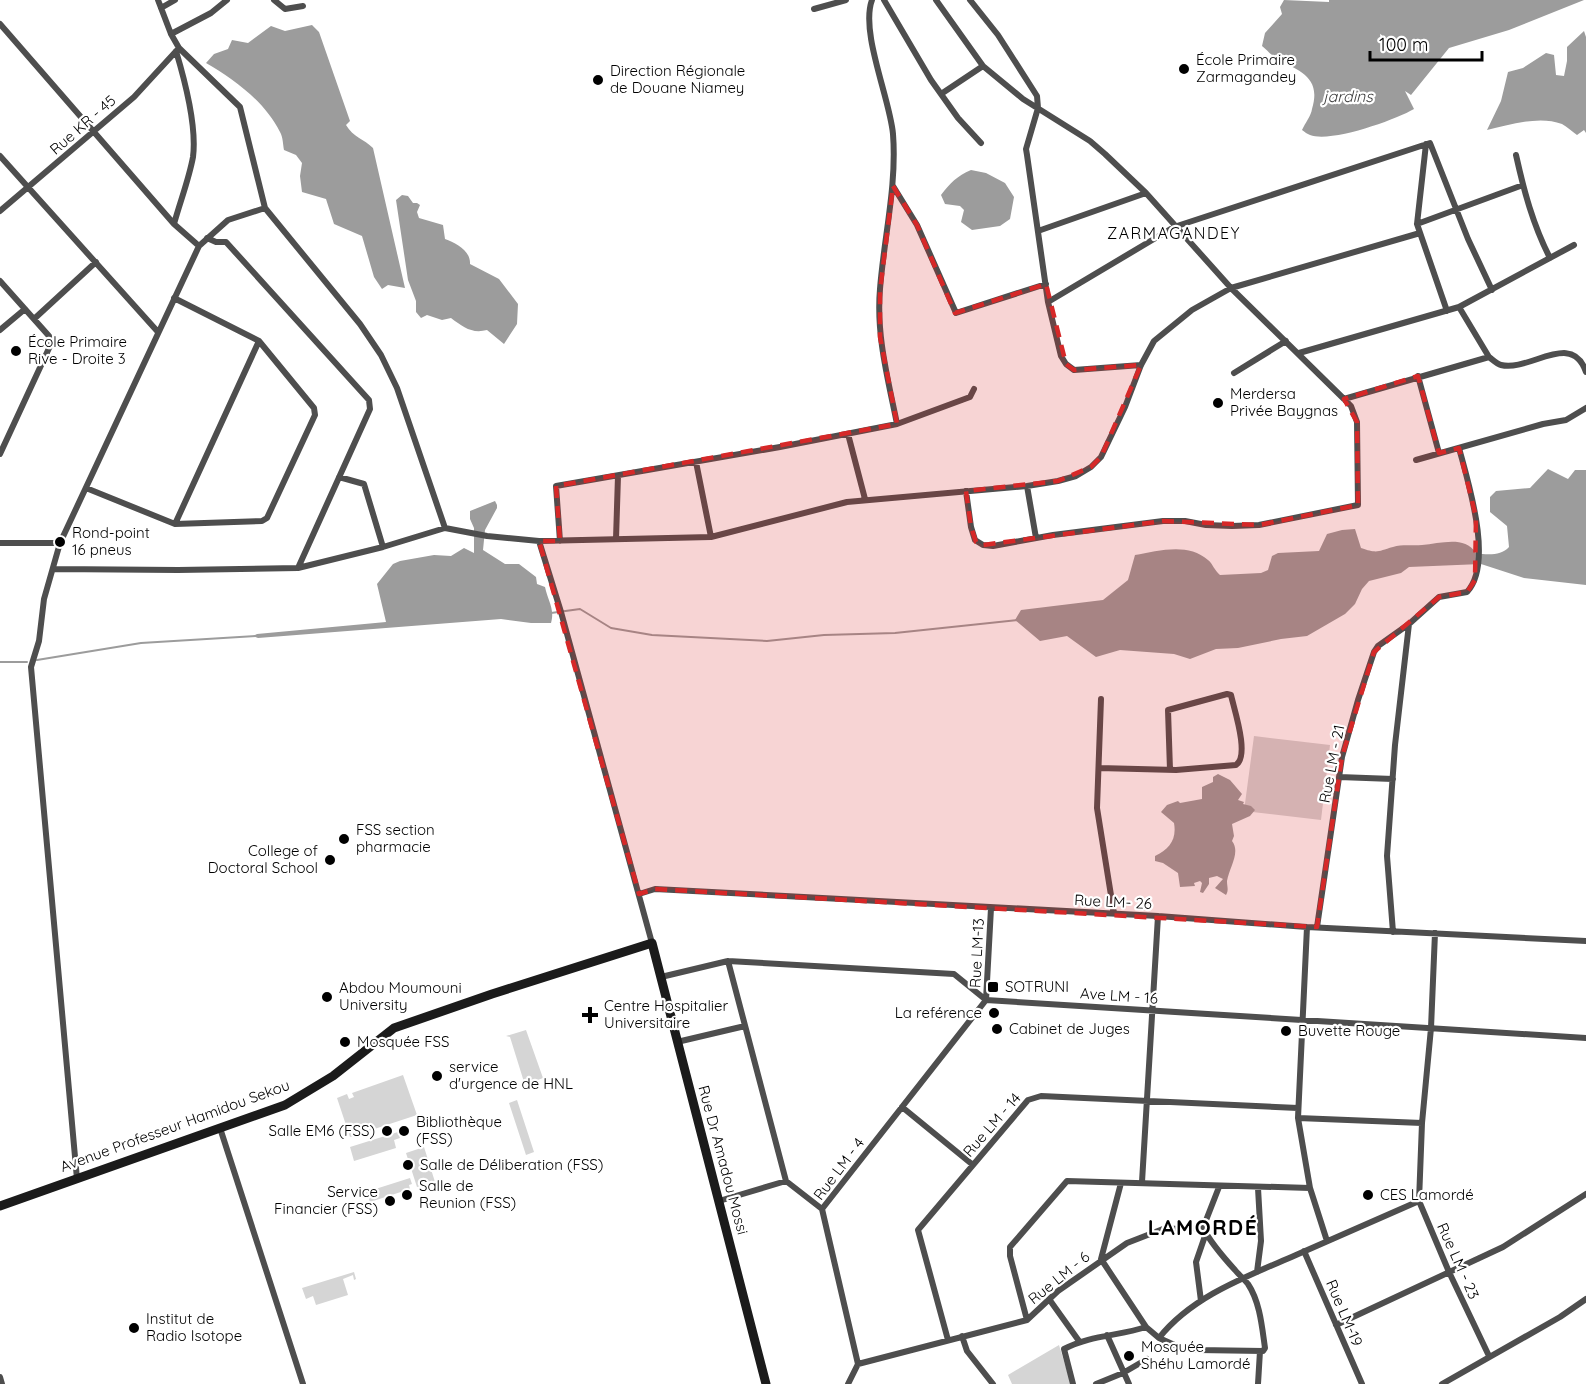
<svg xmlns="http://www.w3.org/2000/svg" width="1586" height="1384" viewBox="0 0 1586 1384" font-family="Quicksand,sans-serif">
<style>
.green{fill:#d5d5d5}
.water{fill:#9c9c9c}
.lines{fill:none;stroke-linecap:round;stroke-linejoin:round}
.stream{stroke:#9c9c9c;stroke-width:2}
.street{stroke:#4e4e4e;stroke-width:6}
.secondary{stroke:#1b1b1b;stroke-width:9}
.marked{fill:#d62828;fill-opacity:0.2;stroke:#d62828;stroke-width:4.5;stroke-dasharray:12 8;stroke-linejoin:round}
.poi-dot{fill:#000;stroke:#fff;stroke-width:2}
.labels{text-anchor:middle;stroke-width:4.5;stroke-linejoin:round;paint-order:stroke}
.poi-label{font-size:15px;fill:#000;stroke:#fff;text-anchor:start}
.street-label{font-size:15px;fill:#000;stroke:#fff}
.water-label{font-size:16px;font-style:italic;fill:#3d3d3d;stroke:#fff}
.neighbourhood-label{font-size:16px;letter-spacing:1.5px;fill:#000;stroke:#fff}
.district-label{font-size:21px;font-weight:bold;letter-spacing:1.5px;fill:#000;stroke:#fff}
</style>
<rect width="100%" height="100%" fill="#fff"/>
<path class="green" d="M 1254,736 L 1330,745 L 1321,820 L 1244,811 Z
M 526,1030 L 543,1078 L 527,1084 L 524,1082 L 510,1037 L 506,1036 Z
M 403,1075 L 417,1115 L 350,1137 L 337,1098 L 347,1094 L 349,1099 L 354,1097 L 352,1093 Z
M 517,1100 L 534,1152 L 526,1155 L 509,1103 Z
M 398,1132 L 400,1138 L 394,1140 L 396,1148 L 354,1161 L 350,1147 Z
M 424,1147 L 435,1182 L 417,1187 L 406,1153 Z
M 410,1178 L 412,1184 L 409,1185 L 410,1189 L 370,1202 L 366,1192 Z
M 354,1272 L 356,1279 L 354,1280 L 353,1275 L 343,1279 L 348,1295 L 316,1305 L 313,1296 L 306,1299 L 302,1288 Z
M 1059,1345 L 1071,1384 L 1012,1384 L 1008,1375 Z"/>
<path class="water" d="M 1284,0 L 1329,2 L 1329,0 L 1584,0 L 1509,30 L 1449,48 L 1411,95 L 1405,91 L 1414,109 C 1395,120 1331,143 1310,135 C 1307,134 1305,132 1302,130 C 1305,123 1311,116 1312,109 C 1322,76 1298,71 1276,58 C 1271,55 1267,50 1262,46 L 1265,33 L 1282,14 L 1280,7 Z
M 312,25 L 319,32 L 350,121 L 346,125 C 353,137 364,139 373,148 L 405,288 L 388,285 L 382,289 L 374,277 L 362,236 L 334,224 L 326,199 L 302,192 L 300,176 L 302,163 L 296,155 L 284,150 C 283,145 283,137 280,132 C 265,102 234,79 206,63 L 214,54 L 228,49 L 232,40 L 248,43 L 271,26 L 285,31 Z
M 1584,31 L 1586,37 L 1586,133 L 1584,130 L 1577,135 C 1573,132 1567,127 1562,124 C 1539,115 1509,125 1487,130 L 1501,101 L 1508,72 L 1523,68 L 1546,53 L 1554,55 L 1556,75 L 1564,76 L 1567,61 L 1567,47 Z
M 971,170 L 986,173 L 1005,183 L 1014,197 L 1010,219 L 1000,226 L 972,230 L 961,222 L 964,210 L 960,206 L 945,204 L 941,195 C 950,183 957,176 971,170 Z
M 402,195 L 408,196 L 413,203 L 417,203 L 420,205 L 417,212 L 419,218 L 443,225 L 445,239 C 456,243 471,251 470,264 L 499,279 L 518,304 L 517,324 L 504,344 L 487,330 C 472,334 463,327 451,318 L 442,320 L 427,315 L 421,318 L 416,312 L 416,301 L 408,280 L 396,200 Z
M 1548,469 L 1568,479 L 1575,470 L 1586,470 L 1586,585 L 1524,578 L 1481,564 L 1409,567 L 1401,573 L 1369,581 L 1362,589 L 1355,604 L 1345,614 L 1307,636 L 1281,639 L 1238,648 L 1216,649 L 1190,659 L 1174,654 L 1120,650 L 1096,657 L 1067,636 L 1040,641 L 1015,620 L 1021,610 L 1103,600 L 1128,580 L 1135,555 C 1158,551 1188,542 1208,560 C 1213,564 1214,570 1220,575 L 1261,573 L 1268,570 L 1272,556 L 1278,553 L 1319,551 L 1327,534 L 1342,530 L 1355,529 L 1361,548 C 1378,554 1378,551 1393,547 C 1402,544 1413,546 1422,545 C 1440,544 1464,535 1476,553 C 1487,555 1501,556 1509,547 L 1507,526 L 1490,512 L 1490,497 L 1496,491 L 1530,488 Z
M 495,501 L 497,505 L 497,508 L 485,530 L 483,550 L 505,564 L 519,564 L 536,577 L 537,584 L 545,587 C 548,601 555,609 551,623 L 531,623 L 501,619 L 258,638 L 253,636 L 257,634 L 386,622 L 377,584 L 393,564 L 400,561 L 434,555 L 451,556 L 464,548 L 474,553 L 474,528 L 470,519 L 470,511 Z
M 1218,774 L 1230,780 L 1242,794 L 1238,800 L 1244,802 L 1243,804 L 1251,806 L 1255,810 L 1250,816 L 1232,824 L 1234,836 L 1232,841 C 1241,852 1229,868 1227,881 C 1227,887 1229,890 1226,895 L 1215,888 L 1223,879 L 1217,876 L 1209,878 L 1209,884 L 1203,893 L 1200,892 L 1202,883 L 1200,881 L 1194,883 L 1195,886 L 1180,887 L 1178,873 L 1163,863 L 1155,861 L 1155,856 C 1169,849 1177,840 1174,823 L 1161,812 L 1167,805 L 1178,801 L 1180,803 L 1202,799 L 1202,787 L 1213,782 L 1213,777 Z"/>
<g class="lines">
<path class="stream" d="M 551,613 L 580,609 L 611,628 L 652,635 L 767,641 L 824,635 L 895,633 L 1018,620
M 37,660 L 141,643 L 256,636
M 0,662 L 27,662"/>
<path class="street" d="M 158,0 L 171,34 L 179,48 L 240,107 L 265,208 L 360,324 L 381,355 L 397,388 L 445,528
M 274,0 L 285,9 L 303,6
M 872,0 C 860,32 890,99 893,134 C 897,186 884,237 880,289 C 876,335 888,379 897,424
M 884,0 L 931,80 L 958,118 L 981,143
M 936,0 L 983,66 L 1023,99 L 1090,141 L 1105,154 L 1146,193 L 1231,288 L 1344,399 L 1351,406 L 1357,422 L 1358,505 L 1259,525 L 1232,526 L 1206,525 L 1185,521 L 1163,521 L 1053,535 L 993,546 L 983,545 L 975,540 L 971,527 L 966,491
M 970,0 L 998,35 L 1037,96 L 1038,108 L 1026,149 L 1027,155 L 1048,302 L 1061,356 L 1066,364 L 1074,370 L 1141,365
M 161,8 L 175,0
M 814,9 L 846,0
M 0,24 L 174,224 L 199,246
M 171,34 L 211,13 L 227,0
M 941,94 L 983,66
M 1426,144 L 1417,224 L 1447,311
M 1516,155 C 1524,191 1533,225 1550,258
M 0,156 L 158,332
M 893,186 L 917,225 L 956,313 L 1046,284
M 0,211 L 134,97 L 179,48
M 174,224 C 180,202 189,179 193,157 C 197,126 185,81 176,51
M 1417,224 L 1523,185
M 1038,231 L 1146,193
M 207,238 L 216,242 L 226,242 L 369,400 L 370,409 L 298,568
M 0,281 L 49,336 L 50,346 L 0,454
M 1048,302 L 1174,227 L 1430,143 L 1468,239 L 1492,290
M 1459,307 L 1489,357
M 34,319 L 96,262
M 0,330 L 25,309
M 1299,353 L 1459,307 L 1574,245
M 1234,373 L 1286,341
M 1418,376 L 1439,453
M 1344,399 L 1489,357 C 1493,360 1497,364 1501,365 C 1530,372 1572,330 1586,372
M 848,434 L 865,499
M 1416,460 L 1543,424 L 1566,420 L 1586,408
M 696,462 L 711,537
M 339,477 L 364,484 L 383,547
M 1027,486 L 1036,538
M 86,488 L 175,524 L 262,521 L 267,518 L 315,415 L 314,408 L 259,341 L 174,298
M 175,524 L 259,341
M 616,539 L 618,476
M 539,541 L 561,612 L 652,943
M 560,541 L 556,486 L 780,447 L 897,424 L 970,397 L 974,389
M 0,543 L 60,543
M 53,569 L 178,570 L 298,568 L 383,547 L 445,528 L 487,536 L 539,541 L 711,537 L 847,502 L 1027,486 L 1058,481 L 1076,476 L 1091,467 L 1101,457 L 1125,407 L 1141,365 L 1154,341 L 1192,310 L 1231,288 L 1420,233
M 1101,699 L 1097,808 L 1114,914
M 1099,768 L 1176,770 L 1236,765 C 1250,756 1234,709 1231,695 L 1227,694 L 1168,710 L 1170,770
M 1339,777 L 1393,779
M 639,894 L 655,889 L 1158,916 L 1307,927 L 1586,941
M 1307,927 L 1298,1118 L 1310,1188 L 1327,1241
M 1317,927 L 1342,757 L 1358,700 L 1374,652 L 1378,646 L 1409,624 L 1439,597 L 1467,592 C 1494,563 1468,482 1459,448
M 1393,932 L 1387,856 L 1395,745 L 1409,624
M 1435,933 L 1431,1028 L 1422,1123 L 1419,1201 L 1449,1272 L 1489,1356
M 728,961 L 786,1181 L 822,1209
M 661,977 L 728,961 L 954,974 L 986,1000 L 1586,1038
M 986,1000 L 991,908
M 677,1042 L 745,1026
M 902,1107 L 973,1165
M 1298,1118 L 1422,1123
M 220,1128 L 303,1384
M 77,1179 L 31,667 L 39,641 L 44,599 L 60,543 L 199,246 L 228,220 L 265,208
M 1142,1182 L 1158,916
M 1121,1183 L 1101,1259 L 1146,1327 L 1159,1338
M 719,1201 L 786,1181
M 1203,1228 C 1211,1243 1224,1258 1235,1270 C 1239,1275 1244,1279 1248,1284 C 1260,1302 1262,1327 1265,1348 L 1263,1351 L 1198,1350 L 1179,1347 L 1159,1338 C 1192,1296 1248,1276 1296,1255 C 1337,1237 1378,1219 1419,1201
M 1203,1228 L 1219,1187
M 1304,1251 L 1362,1384
M 1257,1272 L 1261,1241 L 1258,1188
M 1049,1299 L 1079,1341
M 1201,1301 L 1196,1262 L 1206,1233
M 1027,1320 L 1010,1256 L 1010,1247 L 1067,1181 L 1310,1188
M 1336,1325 L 1503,1247 L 1586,1194
M 1107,1335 L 1129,1384
M 962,1336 L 967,1351 L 993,1384
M 948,1340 L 918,1230 L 1028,1100 L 1041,1096 L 1298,1108
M 858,1364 L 1027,1320 L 1058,1291 L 1127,1243 L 1163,1229 L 1203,1228
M 0,1377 L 2,1384
M 848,1384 L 858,1364 L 822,1209 L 986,1000
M 1073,1384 L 1064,1349 C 1090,1335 1119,1336 1146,1327
M 1096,1384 L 1123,1373 L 1147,1359
M 1258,1384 L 1260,1351
M 1442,1384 L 1560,1317 L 1586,1299"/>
<path class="secondary" d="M 0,1206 L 285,1105 L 333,1076 L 394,1028 L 492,994 L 652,943 L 766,1384"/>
</g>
<path class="marked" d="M 893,186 L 917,225 L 955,313 L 1046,284 L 1066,364 L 1074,370 L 1141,365 L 1101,457 L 1091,467 L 1058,481 L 966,491 L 971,527 L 976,542 L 983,545 L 1163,521 L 1259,525 L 1358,505 L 1357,422 L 1344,399 L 1418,376 L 1439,453 L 1459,448 L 1476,517 L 1475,580 L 1467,592 L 1439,597 L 1374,652 L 1342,757 L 1317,927 L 655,889 L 639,894 L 539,541 L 560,541 L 556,486 L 897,424 L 880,337 L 880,291 Z"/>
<g class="poi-dot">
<circle cx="1184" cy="69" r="6"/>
<circle cx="598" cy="80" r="6"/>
<circle cx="16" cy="351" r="6"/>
<circle cx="1218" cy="403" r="6"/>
<circle cx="60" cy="542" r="6"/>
<circle cx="344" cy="839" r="6"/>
<circle cx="330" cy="860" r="6"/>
<rect x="987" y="981" width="12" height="12" rx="3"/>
<circle cx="327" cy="997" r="6"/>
<circle cx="994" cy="1013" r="6"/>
<path d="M587 1006h6v6h6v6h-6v6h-6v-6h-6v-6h6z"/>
<circle cx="997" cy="1029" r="6"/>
<circle cx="1286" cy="1031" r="6"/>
<circle cx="345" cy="1042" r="6"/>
<circle cx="437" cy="1076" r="6"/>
<circle cx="387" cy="1131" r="6"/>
<circle cx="404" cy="1131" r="6"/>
<circle cx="408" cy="1165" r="6"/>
<circle cx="407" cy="1195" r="6"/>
<circle cx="1368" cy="1195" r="6"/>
<circle cx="390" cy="1201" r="6"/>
<circle cx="134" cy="1328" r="6"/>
<circle cx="1129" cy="1356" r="6"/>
</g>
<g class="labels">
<g class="poi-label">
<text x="1196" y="65">École Primaire<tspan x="1196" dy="17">Zarmagandey</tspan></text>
<text x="610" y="76">Direction Régionale<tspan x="610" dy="17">de Douane Niamey</tspan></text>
<text x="28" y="347">École Primaire<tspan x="28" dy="17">Rive - Droite 3</tspan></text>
<text x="1230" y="399">Merdersa<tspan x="1230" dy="17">Privée Baygnas</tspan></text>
<text x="72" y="538">Rond-point<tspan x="72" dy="17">16 pneus</tspan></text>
<text x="356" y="835">FSS section<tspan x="356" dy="17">pharmacie</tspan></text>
<text x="318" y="856" text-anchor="end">College of<tspan x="318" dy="17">Doctoral School</tspan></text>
<text x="1005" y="992">SOTRUNI</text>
<text x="339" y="993">Abdou Moumouni<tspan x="339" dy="17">University</tspan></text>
<text x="604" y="1011">Centre Hospitalier<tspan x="604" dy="17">Universitaire</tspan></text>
<text x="982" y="1018" text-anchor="end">La reférence</text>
<text x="1009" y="1034">Cabinet de Juges</text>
<text x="1298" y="1036">Buvette Rouge</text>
<text x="357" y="1047">Mosquée FSS</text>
<text x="449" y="1072">service<tspan x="449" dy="17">d'urgence de HNL</tspan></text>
<text x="416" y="1127">Bibliothèque<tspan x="416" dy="17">(FSS)</tspan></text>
<text x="375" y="1136" text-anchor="end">Salle EM6 (FSS)</text>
<text x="420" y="1170">Salle de Déliberation (FSS)</text>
<text x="419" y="1191">Salle de<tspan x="419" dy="17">Reunion (FSS)</tspan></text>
<text x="378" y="1197" text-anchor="end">Service<tspan x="378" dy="17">Financier (FSS)</tspan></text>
<text x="1380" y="1200">CES Lamordé</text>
<text x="146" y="1324">Institut de<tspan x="146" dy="17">Radio Isotope</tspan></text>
<text x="1141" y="1352">Mosquée<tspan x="1141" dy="17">Shéhu Lamordé</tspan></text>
</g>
<g class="street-label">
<text transform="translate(83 125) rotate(-41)" y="5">Rue KR - 45</text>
<text transform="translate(1332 764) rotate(-79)" y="5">Rue LM - 21</text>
<text transform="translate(1113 902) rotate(3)" y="5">Rue LM- 26</text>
<text transform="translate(977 953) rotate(-87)" y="5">Rue LM-13</text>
<text transform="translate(1119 996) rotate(4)" y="5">Ave LM - 16</text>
<text transform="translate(992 1125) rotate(-49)" y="5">Rue LM - 14</text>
<text transform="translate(175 1126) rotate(-20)" y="5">Avenue Professeur Hamidou Sekou</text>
<text transform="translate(723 1160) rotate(75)" y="5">Rue Dr Amadou Mossi</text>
<text transform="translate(839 1169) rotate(-53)" y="5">Rue LM - 4</text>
<text transform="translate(1458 1261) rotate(66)" y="5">Rue LM - 23</text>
<text transform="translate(1059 1278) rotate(-39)" y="5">Rue LM - 6</text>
<text transform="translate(1344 1313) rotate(67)" y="5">Rue LM-19</text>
</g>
<g class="water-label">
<text x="1348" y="102">jardins</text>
</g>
<g class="neighbourhood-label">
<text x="1174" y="239">ZARMAGANDEY</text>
</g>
<g class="district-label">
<text x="1203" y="1235">LAMORDÉ</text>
</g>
</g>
<path d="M1370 51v9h112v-9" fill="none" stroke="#000000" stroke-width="3"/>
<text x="1379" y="51" font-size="18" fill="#000000" stroke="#ffffff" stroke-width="4.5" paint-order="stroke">100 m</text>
</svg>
